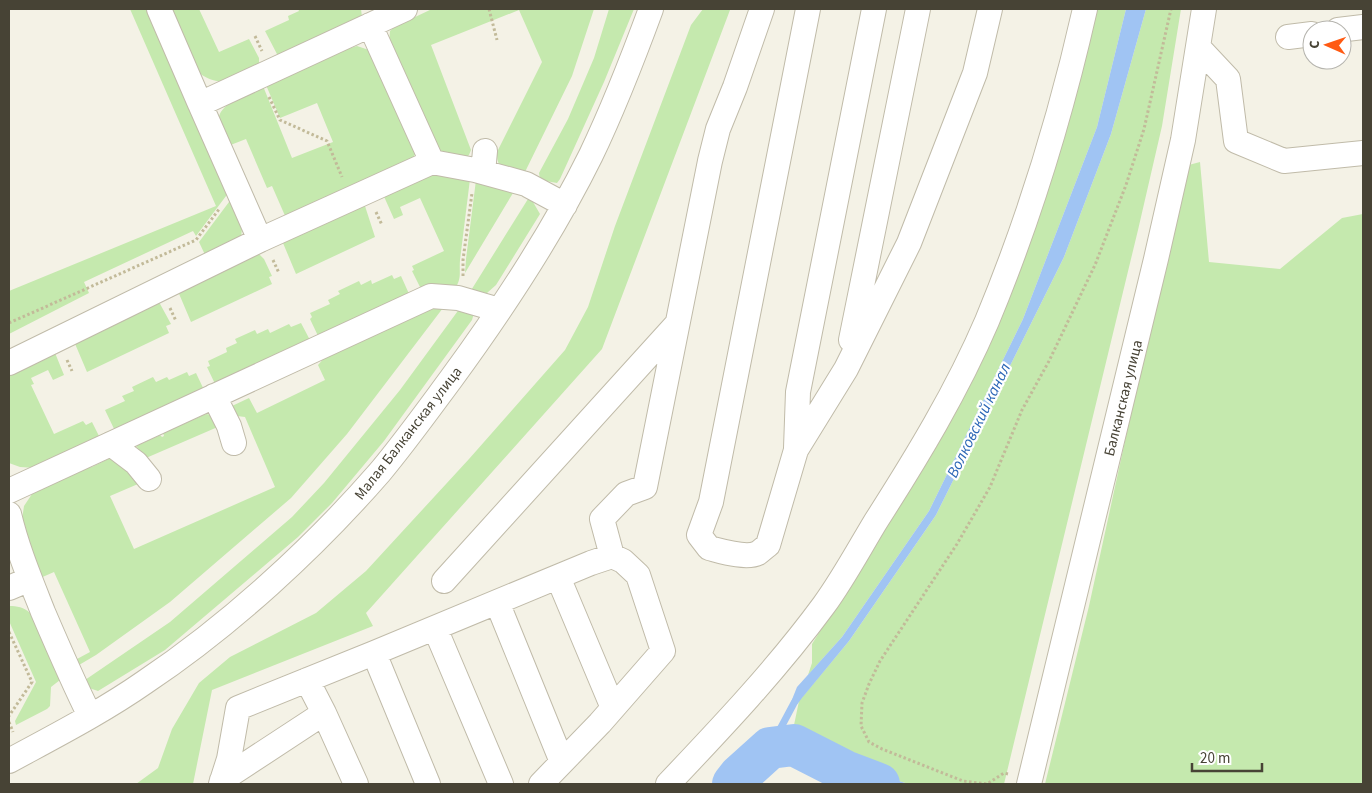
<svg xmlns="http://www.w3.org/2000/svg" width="1372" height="793" viewBox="0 0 1372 793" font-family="'Source Sans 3',sans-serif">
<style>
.green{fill:#c5e9ae}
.water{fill:#a0c4f3}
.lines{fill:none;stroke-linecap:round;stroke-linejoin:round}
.stream{stroke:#a0c4f3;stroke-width:7}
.river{stroke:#a0c4f3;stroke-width:42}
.minor-casing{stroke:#c0bba9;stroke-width:26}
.path{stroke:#c2ba99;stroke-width:3;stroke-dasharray:2.5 2.5;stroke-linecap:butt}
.minor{stroke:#fff;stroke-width:24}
.labels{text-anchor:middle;stroke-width:4.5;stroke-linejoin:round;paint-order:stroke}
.street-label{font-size:15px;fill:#474335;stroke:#fff}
.water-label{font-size:16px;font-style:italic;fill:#2b66b6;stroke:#fff}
</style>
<rect width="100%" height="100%" fill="#f4f2e6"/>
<path class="green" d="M 130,9 L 149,9 L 229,192 L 196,236 L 193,231 L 84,282 L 89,293 L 9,334 L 9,291 L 216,206 Z
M 169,9 L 199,9 L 219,52 L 249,39 L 259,58 L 259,65 C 234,78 223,91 196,71 Z
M 298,9 L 361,9 L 362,17 L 278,56 L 265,31 L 289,20 L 288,16 L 299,11 Z
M 432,9 L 594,9 L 572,76 L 524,174 L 500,165 C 497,162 497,156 497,152 L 542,62 L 519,10 L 431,45 L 471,150 L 469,155 L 464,159 L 444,154 L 435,149 L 389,44 L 390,31 L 394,27 Z
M 609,9 L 634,9 L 604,82 L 560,179 L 557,183 L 540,180 L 539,173 L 568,119 L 594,58 Z
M 703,9 L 730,10 L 602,349 L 366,613 L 373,626 L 212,690 L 193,784 L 136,784 L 158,768 L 172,729 L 199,683 L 230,657 L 316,613 L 366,571 L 469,459 L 565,350 L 588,307 L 615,226 L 691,25 Z
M 1096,9 L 1126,9 L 1097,127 L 1023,319 L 929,511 L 842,637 L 808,675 L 812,663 L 812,644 L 942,436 L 990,345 L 1029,239 L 1072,111 Z
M 1146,9 L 1181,9 L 1162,126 L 1138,230 L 1004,784 L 908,784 L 849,764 L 795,731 L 794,725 L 799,701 L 849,641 L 936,515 L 1064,257 L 1111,134 Z
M 357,46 L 369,50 L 417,151 L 412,160 L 286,218 L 272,186 L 267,188 L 246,139 L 228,146 C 225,138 220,129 219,120 C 217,104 250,93 263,86 L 292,158 L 333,142 L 317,103 L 280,118 L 266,85 L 338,52 Z
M 1200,162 L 1209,262 L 1280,269 L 1342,218 L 1363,214 L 1363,784 L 1045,784 L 1089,606 L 1185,166 Z
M 432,174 L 470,179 L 460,260 C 459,274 462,277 455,289 L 422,291 L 412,271 L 414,270 L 412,266 L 444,251 L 420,198 L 400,207 L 403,215 L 394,219 L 382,192 Z
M 476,180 L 513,193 L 465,273 L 466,259 Z
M 232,198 L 242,228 L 241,239 L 207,259 L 199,242 Z
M 528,199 L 533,202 L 540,214 L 496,285 L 487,293 L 470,292 Z
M 362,203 L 365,206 L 375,237 L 296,274 L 283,243 L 285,238 Z
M 251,254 L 259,254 L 264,259 L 272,276 L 269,277 L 272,284 L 191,322 L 177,289 Z
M 392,275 L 394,279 L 401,276 L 410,296 L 319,338 L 310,319 L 312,317 L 310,313 L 330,304 L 328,300 L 340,294 L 338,291 L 359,281 L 361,285 L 371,280 L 372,284 Z
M 159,302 L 171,324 L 166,326 L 169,333 L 87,372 L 73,339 Z
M 446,304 L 347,434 L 291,498 L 170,602 L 96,655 L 79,665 L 77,659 L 90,652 L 54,572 L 38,579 L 21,526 L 24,506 L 32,494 L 84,468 L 92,467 L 110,458 L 129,467 L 138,484 L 110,496 L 134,549 L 275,487 L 245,417 L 237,416 L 232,406 L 249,398 L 257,413 L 325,380 L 318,365 L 326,356 L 428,309 Z
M 460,308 L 474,313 L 472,320 L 384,441 L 332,503 L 298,537 L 165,650 L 98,691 L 89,688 L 85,680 L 170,622 L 292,517 L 324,483 L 400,390 Z
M 301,323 L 311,342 L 216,386 L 207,367 L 210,366 L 208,361 L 227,352 L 226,348 L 237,343 L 235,339 L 255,330 L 257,334 L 268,329 L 270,333 L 289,324 L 291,327 Z
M 53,348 L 64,375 L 53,380 L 48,370 L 31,378 L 34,384 L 31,385 L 54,434 L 83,421 L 86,425 L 92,422 L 101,440 L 36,468 L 20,467 L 9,463 L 9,369 Z
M 187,372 L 189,376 L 196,373 L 205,392 L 116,433 L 105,410 L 125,401 L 122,396 L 134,391 L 132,387 L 153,377 L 156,382 L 167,377 L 169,380 Z
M 206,414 L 212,415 L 220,426 L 146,458 L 136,446 L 160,435 L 162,437 L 164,436 L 163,433 Z
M 9,606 C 17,606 24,607 30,613 L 60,680 L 51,687 L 50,706 L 47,709 L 16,725 L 15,721 L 36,682 L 9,621 Z"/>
<path class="water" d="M 1126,9 L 1146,9 L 1111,134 L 1064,257 L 936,515 L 849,641 L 797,704 L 791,702 L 797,687 L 842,637 L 929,511 L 1023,319 L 1097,127 Z
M 795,731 L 849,764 L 908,784 L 852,784 L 794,761 Z"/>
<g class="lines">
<path class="stream" d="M 770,748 L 794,703 L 798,697"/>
<path class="river" d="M 733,784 L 740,775 L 770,748 L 794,745 L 845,771 L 879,784"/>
<defs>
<path id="minor" d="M 159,9 L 200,104
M 808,9 L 711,502 L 699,535 L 709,548 C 721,551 746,559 758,553 C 761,551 765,547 768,545 L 796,450 L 846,369 L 909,243 L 975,73 L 990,9
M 370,25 L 432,162
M 1338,30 L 1363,27
M 1288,37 L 1312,34
M 1198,47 L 1228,79 L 1236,141 L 1284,161 L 1363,153
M 483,172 L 485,151
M 260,240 L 432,162 L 475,170 L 526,184 L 565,205
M 851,340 L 918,9
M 9,363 L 260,240 L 200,104 L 405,9
M 214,396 L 229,426 L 234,443
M 111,444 L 136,463 L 149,479
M 796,448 L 798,392 L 874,9
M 9,491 L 431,296 L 458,298 L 499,310
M 9,514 C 17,548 30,579 43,612 C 58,647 73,682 90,716
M 612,556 L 602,519 L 626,494 L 645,487 L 710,161 L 718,129 L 735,87 L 762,9
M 558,577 L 613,708
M 444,581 L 676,325
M 9,588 L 30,579
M 497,602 L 562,762
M 435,628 L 501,784
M 374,653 L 428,784
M 307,680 L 324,713 L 356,784
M 9,761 C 55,736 102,712 145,682 C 230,625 313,549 380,472 C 405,442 428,410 451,379 C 503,308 552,234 591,155 C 614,107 633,58 651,9
M 222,780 L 324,713
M 221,784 L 229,759 L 238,708 L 374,653 L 591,563 L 612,556 L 623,561 L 638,575 L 663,651 L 600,723 L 541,784
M 668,784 C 722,727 777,669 824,605 C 843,579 859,549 876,521 C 917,457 957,391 987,321 C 1029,220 1061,115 1085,9
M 1029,784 L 1156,259 L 1183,140 L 1204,9"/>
</defs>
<use href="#minor" class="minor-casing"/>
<path class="path" d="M 489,9 L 497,40
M 255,36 L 262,51
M 269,97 L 280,120 L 327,141 L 342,177
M 376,212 L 382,225
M 273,260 L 279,273
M 463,276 L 463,260 L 472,193
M 170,308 L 176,321
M 9,323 L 196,240 L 220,208
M 67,360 L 72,371
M 9,632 L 32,682 L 9,716
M 9,722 L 13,732
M 1008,774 L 1004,773 L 987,784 L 963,781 L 882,749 L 869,742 L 861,726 L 862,703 L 869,684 L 880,661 L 957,544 L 990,487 L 1022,410 L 1049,361 L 1095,265 L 1126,185 L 1144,129 L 1171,9"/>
<use href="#minor" class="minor"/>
</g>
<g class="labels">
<g class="street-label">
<text transform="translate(1123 398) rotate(-76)" y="5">Балканская улица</text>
<text transform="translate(408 433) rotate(-52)" y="5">Малая Балканская улица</text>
</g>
<g class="water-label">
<text transform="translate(978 420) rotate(-64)" y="6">Волковский канал</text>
</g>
</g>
<rect width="1372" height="793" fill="none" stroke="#474335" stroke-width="20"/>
<g transform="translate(1327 45) rotate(272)"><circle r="24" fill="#ffffff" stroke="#b5b4ae"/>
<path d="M0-4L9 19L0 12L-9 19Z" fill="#ff5a12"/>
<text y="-8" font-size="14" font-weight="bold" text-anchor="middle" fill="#474335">С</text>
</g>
<path d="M1192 763v8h70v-8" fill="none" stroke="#474335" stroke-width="2.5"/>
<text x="1200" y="763" font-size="15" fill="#474335" stroke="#ffffff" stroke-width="4" paint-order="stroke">20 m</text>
</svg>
